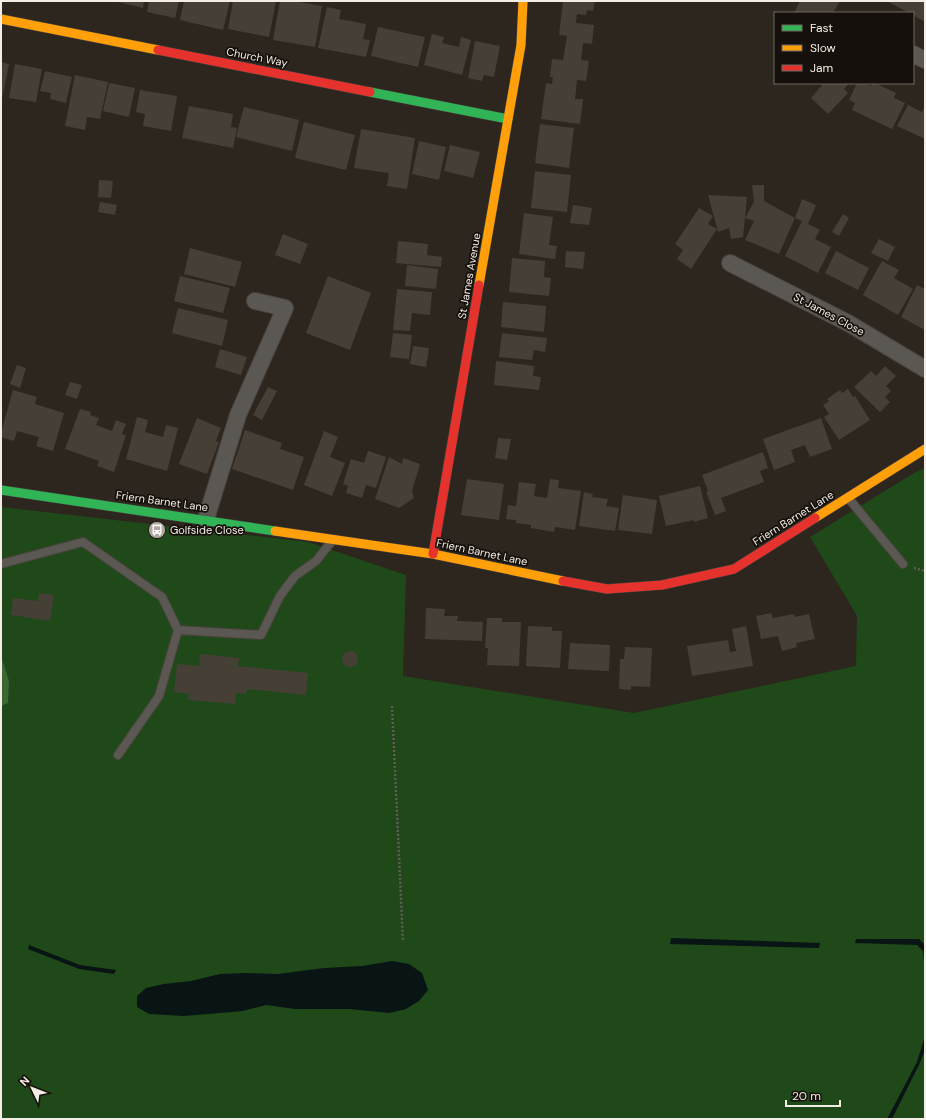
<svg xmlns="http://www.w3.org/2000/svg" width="926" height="1120" viewBox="0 0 926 1120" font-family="'DM Sans',sans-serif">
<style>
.green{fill:#1f4918}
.forest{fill:#3c6634}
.water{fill:#091415}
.building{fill:#463f36}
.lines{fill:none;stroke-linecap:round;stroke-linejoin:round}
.lane-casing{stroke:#49433e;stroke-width:10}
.street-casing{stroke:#49433e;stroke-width:18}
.fast-casing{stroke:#49433e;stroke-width:10}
.slow-casing{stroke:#49433e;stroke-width:10}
.jam-casing{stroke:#49433e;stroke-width:10}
.path{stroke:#625d58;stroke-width:2.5;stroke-dasharray:2 2;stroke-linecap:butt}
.lane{stroke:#5b5752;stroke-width:8}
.street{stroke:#5b5752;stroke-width:16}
.fast{stroke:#30b455;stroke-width:9}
.slow{stroke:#ff9f0a;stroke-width:9}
.jam{stroke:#e5322d;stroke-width:9}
.labels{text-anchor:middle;stroke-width:3.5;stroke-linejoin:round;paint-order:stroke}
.street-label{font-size:11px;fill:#f4ede5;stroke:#15100b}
.poi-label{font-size:11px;fill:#f4ede5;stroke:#15100b;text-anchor:start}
</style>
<rect width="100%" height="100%" fill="#2c261f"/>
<path class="green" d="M 925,468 L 925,1119 L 1,1119 L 1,507 L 308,542 L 406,575 L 403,676 L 634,713 L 856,666 L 857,616 L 810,537 L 914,473 Z"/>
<path class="forest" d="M 1,656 L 9,681 L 8,703 L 1,706 Z"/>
<path class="water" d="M 671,938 L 820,943 L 819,948 L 670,944 Z
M 856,939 L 919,939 L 925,945 L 925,970 L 923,951 L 917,945 L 855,943 Z
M 29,945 L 80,965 L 116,970 L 114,974 L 79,969 L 28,949 Z
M 392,961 L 409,964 L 422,973 L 428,990 L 419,1001 L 406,1009 L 389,1013 L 349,1009 L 295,1009 L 266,1005 L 243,1011 L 184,1016 L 149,1014 L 137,1007 L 137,996 L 146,988 L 164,984 L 191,981 L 220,974 L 247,973 L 278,974 L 324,968 L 362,966 Z
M 925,1036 L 925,1049 L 920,1063 L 892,1119 L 887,1119 L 917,1062 Z"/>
<path class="building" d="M 114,1 L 144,1 L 143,8 Z
M 149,1 L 179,1 L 175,18 L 147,12 Z
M 184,1 L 230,1 L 223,30 L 180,20 Z
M 233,1 L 276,1 L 269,37 L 228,29 Z
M 280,1 L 294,1 L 322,6 L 315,47 L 273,40 Z
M 563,1 L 595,1 L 593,11 L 587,10 L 586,15 L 577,14 L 576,23 L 594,25 L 592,44 L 583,43 L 581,60 L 589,61 L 586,81 L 577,80 L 575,99 L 583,99 L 580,124 L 541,119 L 546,83 L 552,84 L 553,77 L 550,77 L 552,59 L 563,60 L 567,36 L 559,35 Z
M 800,1 L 840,1 L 833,13 L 794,13 Z
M 887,1 L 925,1 L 925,22 L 913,15 L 913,13 L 909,13 Z
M 327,7 L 341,10 L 339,19 L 366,24 L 363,39 L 370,40 L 366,57 L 318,48 Z
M 378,27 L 425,37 L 418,67 L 371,56 Z
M 432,34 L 444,37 L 442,43 L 459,47 L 461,37 L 471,40 L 462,75 L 424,65 Z
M 475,41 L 500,46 L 494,77 L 484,75 L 482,81 L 468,78 Z
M 1,62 L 9,64 L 2,99 L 1,99 Z
M 15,64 L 42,69 L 36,102 L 9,98 Z
M 45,71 L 72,77 L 66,103 L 50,99 L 51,93 L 40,91 Z
M 75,75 L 108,82 L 100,119 L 87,117 L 85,130 L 65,126 Z
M 109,83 L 135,88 L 129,117 L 103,111 Z
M 820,83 L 849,83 L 844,89 L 848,93 L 828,114 L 811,98 L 822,85 Z
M 857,83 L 864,83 L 871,86 L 872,83 L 875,83 L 896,93 L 894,98 L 905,103 L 892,129 L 852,110 L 855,103 L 849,100 Z
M 140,90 L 177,96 L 171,131 L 143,126 L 145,114 L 136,112 Z
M 908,105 L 922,112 L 925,105 L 925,139 L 897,126 Z
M 189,106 L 233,114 L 231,127 L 237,128 L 233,148 L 182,138 Z
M 244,107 L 299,120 L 292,151 L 236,137 Z
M 304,122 L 355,135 L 346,170 L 295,158 Z
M 540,124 L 574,128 L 569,168 L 535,163 Z
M 361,129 L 415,138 L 407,189 L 387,186 L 389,173 L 354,168 Z
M 419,141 L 446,147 L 439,180 L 412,174 Z
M 450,145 L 480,152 L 473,178 L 444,171 Z
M 535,171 L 571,175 L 567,212 L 531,208 Z
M 99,180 L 113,181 L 111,198 L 98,197 Z
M 752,185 L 764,185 L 764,201 L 795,218 L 779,254 L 745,240 L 754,221 L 745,218 L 754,202 Z
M 708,195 L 747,197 L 743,237 L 731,239 L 729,228 L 718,232 Z
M 802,199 L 816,205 L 808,224 L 820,230 L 815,239 L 831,247 L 818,273 L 785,256 L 802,221 L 795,218 Z
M 100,202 L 117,205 L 115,215 L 98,212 Z
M 573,205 L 592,208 L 589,225 L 570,223 Z
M 699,208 L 713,216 L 708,224 L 717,229 L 691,269 L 677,259 L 683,250 L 675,244 Z
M 524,213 L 553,217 L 549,245 L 557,246 L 555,259 L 519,254 Z
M 843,214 L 849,218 L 839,236 L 832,232 Z
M 283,234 L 308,244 L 300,264 L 275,255 Z
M 879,239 L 895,247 L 888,261 L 871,253 Z
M 398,241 L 428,244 L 427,255 L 442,257 L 441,267 L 396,263 Z
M 190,248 L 242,262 L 235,287 L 184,274 Z
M 566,251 L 585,252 L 583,269 L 565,267 Z
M 836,251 L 869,268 L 858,290 L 825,273 Z
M 512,258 L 545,261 L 544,277 L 551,278 L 549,296 L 509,292 Z
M 882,261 L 899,270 L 894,278 L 913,289 L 898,315 L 863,295 Z
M 407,265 L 438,269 L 436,289 L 405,286 Z
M 180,276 L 230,288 L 223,313 L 174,301 Z
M 328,276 L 371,293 L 350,350 L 306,333 Z
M 917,285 L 925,289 L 925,330 L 901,317 Z
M 397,289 L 432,292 L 430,315 L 412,313 L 410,331 L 393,330 Z
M 503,302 L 546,306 L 544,332 L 501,327 Z
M 178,308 L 228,320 L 222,346 L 172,333 Z
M 393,333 L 412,335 L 409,359 L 390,357 Z
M 502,333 L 547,338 L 545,352 L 534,350 L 532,360 L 499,357 Z
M 413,346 L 429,348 L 426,367 L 410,364 Z
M 220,349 L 247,357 L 241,375 L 215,367 Z
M 496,361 L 534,366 L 533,376 L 541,377 L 539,390 L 494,385 Z
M 17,365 L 26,368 L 20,388 L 10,384 Z
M 885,366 L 896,376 L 886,386 L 891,391 L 885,397 L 890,402 L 880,412 L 854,387 L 871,371 L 876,376 Z
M 70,382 L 82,385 L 77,399 L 65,395 Z
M 268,387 L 277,391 L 262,420 L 253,415 Z
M 848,389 L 853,397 L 855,396 L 870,420 L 839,440 L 824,417 L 829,414 L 823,405 L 829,401 L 827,399 L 840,390 L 842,393 Z
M 13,390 L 37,397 L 35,404 L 64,413 L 53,451 L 36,446 L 39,437 L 17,431 L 14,441 L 1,437 L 1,433 Z
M 80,409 L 91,412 L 90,415 L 99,418 L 96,425 L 112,431 L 116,420 L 126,424 L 122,434 L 126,435 L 114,472 L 97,466 L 99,461 L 65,449 Z
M 137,417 L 148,420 L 145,432 L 163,437 L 166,425 L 178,428 L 167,471 L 126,459 Z
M 197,418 L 221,428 L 216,441 L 219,442 L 207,474 L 179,464 Z
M 821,418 L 832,449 L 810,457 L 805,445 L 791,450 L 795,462 L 774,470 L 763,439 Z
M 245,430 L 282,443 L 280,449 L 304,457 L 293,490 L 232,469 Z
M 324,431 L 338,437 L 330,457 L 345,463 L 332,496 L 304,485 Z
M 498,438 L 511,439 L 507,460 L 495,458 Z
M 368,451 L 386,457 L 376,488 L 366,485 L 362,498 L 346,493 L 348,486 L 343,484 L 351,459 L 364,463 Z
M 763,452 L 768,468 L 760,471 L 764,482 L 721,498 L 726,511 L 715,515 L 706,492 L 708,491 L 702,475 Z
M 389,457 L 402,464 L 403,458 L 420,464 L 412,491 L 414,498 L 399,508 L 375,499 Z
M 467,479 L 504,484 L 499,520 L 461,515 Z
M 550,479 L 559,480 L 558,488 L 581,491 L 575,530 L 555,527 L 554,532 L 531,528 L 531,525 L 516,523 L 516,520 L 506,519 L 508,505 L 516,506 L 519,482 L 536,484 L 534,496 L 547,498 Z
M 700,486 L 708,518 L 694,522 L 694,520 L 666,526 L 659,496 Z
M 584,492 L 593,494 L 592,497 L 608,499 L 606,506 L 619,508 L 615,531 L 579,526 Z
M 623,495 L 657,500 L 652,534 L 618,530 Z
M 39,593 L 54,595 L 50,621 L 11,615 L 13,598 L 38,601 Z
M 426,608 L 445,609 L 444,616 L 458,616 L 457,621 L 483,622 L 482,641 L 425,639 Z
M 771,613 L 773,618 L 794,614 L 794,617 L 809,614 L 815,639 L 796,643 L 797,647 L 782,651 L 778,636 L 761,639 L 756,616 Z
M 487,618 L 502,618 L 502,622 L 521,622 L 519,666 L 487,665 L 488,648 L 485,648 Z
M 528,626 L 552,627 L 552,631 L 562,631 L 560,668 L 526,666 Z
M 746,626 L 753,666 L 692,676 L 687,646 L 728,640 L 730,652 L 736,651 L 732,629 Z
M 570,643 L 610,645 L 609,671 L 568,669 Z
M 625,647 L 652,648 L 650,687 L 631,686 L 631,690 L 619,689 L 620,659 L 624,659 Z
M342 659a8 8 0 1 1 16 0a8 8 0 1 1-16 0Z
M 200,654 L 239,658 L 238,666 L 308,673 L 306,695 L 247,689 L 246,694 L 236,693 L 235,704 L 188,700 L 189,694 L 174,692 L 177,664 L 199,666 Z"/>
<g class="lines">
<defs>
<path id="lane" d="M 849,499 L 903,564
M 1,564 L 83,542 L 162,597 L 178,630 L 159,696 L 118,755
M 178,630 L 261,635 L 280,596 L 295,576 L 316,561 L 332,541"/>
<path id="street" d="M 913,54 L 925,60
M 730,263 L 848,323 L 925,369
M 206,519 L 238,415 L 285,308 L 255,301"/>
<path id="fast" d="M 370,92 L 508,119
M 1,490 L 275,531"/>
<path id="slow" d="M 1,19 L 158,50
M 479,285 L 521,45 L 523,1
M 815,518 L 925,449
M 275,531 L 433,554 L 563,581"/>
<path id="jam" d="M 158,50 L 370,92
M 433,554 L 479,285
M 563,581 L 607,589 L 662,585 L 734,569 L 815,518"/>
</defs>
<use href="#lane" class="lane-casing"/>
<use href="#street" class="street-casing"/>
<use href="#fast" class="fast-casing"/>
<use href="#slow" class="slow-casing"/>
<use href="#jam" class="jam-casing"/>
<path class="path" d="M 914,568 L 925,571
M 392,706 L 403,942"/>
<use href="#lane" class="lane"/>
<use href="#street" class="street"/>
<use href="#fast" class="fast"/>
<use href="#slow" class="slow"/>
<use href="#jam" class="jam"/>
</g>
<defs>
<symbol id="bus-disc" viewBox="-11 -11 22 22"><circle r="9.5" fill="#aea7a0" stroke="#15100b"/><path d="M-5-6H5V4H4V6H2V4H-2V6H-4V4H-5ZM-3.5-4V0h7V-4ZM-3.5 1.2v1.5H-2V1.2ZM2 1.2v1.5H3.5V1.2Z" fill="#fff"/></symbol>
</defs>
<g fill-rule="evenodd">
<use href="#bus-disc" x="147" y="520" width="20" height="20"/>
</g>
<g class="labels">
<g class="street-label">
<text transform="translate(257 57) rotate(11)" y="4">Church Way</text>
<text transform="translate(469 276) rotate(-80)" y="4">St James Avenue</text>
<text transform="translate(829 314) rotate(28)" y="4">St James Close</text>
<text transform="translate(162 501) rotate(8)" y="4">Friern Barnet Lane</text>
<text transform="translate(793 518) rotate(-32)" y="4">Friern Barnet Lane</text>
<text transform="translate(482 552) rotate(12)" y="4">Friern Barnet Lane</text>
</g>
<g class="poi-label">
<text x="170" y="534">Golfside Close</text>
</g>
</g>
<rect width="926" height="1120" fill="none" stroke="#f4ede5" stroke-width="4"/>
<rect x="774" y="12" width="140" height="72" fill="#15100b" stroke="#6e6862"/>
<rect x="782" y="25" width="20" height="6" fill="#30b455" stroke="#6e6862"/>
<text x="810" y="32" font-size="12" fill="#f4ede5">Fast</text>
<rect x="782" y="45" width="20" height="6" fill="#ff9f0a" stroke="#6e6862"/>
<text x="810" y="52" font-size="12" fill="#f4ede5">Slow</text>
<rect x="782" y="65" width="20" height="6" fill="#e5322d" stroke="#6e6862"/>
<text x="810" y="72" font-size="12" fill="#f4ede5">Jam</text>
<g transform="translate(32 1088) rotate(313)" stroke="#15100b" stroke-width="3" paint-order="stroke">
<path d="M0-3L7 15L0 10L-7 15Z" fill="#f4ede5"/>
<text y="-6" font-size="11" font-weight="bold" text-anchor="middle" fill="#f4ede5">N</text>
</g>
<path d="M786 1100v6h54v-6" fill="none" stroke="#f4ede5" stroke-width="2"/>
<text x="792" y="1100" font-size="12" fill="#f4ede5" stroke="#15100b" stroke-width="3" paint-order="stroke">20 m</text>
</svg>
